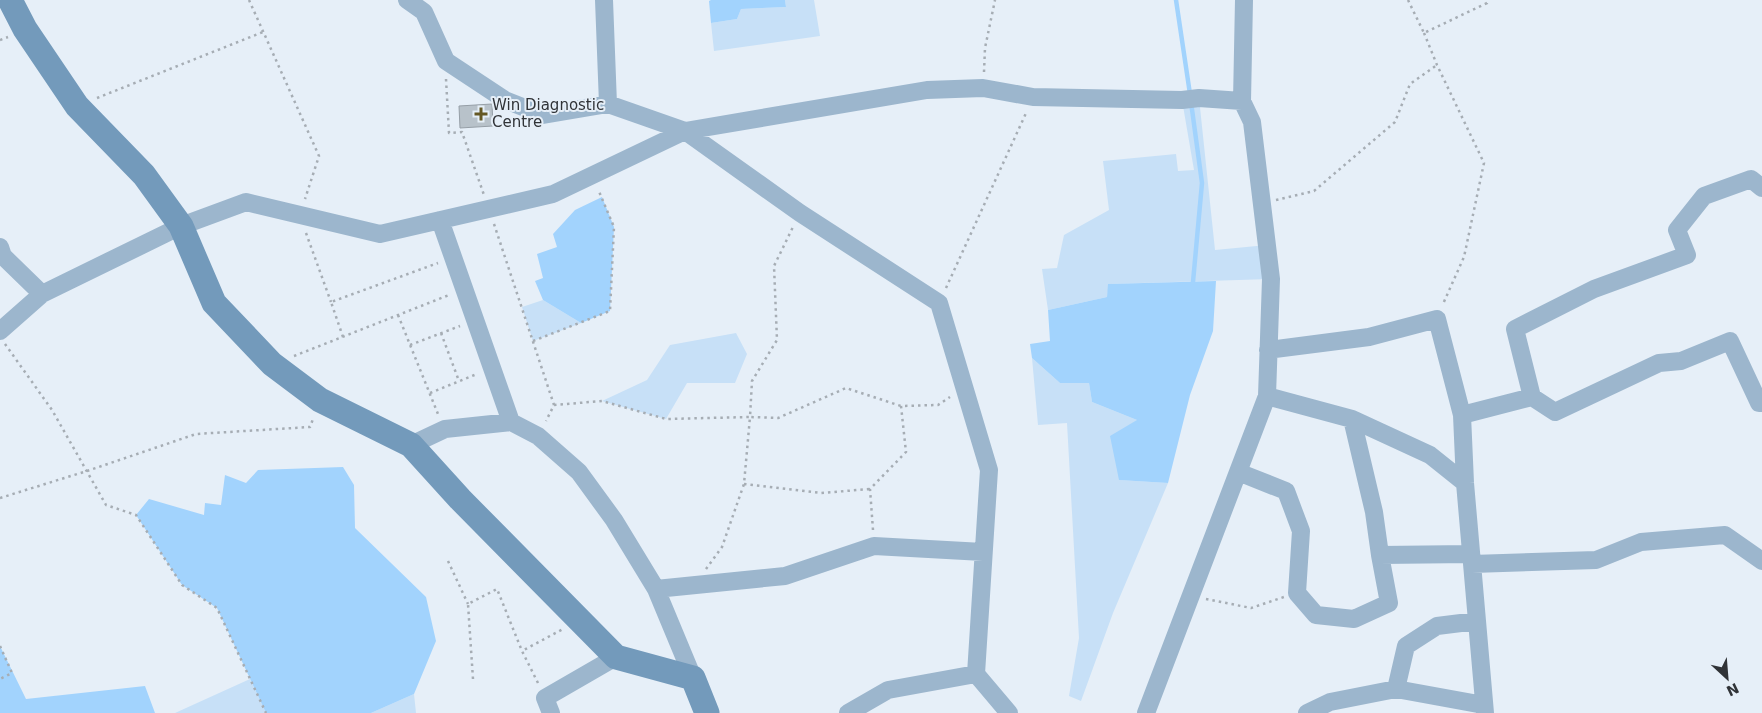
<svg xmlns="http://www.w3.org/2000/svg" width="1762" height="713" viewBox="0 0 1762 713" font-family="'DejaVu Sans',sans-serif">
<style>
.green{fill:#c7e0f7}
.water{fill:#a2d3fd}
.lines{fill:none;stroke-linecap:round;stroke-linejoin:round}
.stream{stroke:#a2d3fd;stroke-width:4.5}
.building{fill:#b8c2ca;stroke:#969fa7}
.path{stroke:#a6adb4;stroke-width:2.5;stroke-dasharray:2.5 4;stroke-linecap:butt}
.minor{stroke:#9cb6cd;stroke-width:18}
.secondary{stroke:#739abb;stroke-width:25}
.poi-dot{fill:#655824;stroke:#e6eff8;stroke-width:2}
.labels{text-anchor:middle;stroke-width:4;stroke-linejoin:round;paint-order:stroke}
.poi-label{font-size:15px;fill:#303337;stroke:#e6eff8;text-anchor:start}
</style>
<rect width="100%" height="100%" fill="#e6eff8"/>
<path class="green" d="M 785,0 L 814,0 L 820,36 L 714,51 L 711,23 L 737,19 L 741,9 L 786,7 Z
M 1199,98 L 1215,250 L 1267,245 L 1271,279 L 1109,284 L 1107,297 L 1048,310 L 1042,269 L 1057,268 L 1064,235 L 1109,210 L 1103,161 L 1176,154 L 1178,171 L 1194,170 L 1182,100 Z
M 543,300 L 581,323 L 533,341 L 522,307 Z
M 736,333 L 747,354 L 735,383 L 687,383 L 666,419 L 602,401 L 647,380 L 670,345 Z
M 1032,358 L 1060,383 L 1089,383 L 1092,402 L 1137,420 L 1119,480 L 1168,483 L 1113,613 L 1081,701 L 1069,696 L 1079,638 L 1067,423 L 1038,425 Z
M 250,679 L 266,713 L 175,713 Z
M 414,694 L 416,713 L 371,713 Z"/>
<path class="water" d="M 711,0 L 785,0 L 786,7 L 741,9 L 737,19 L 711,23 L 709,1 Z
M 602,197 L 614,227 L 610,311 L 581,323 L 543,300 L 535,281 L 543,278 L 537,254 L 557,247 L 553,234 L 575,210 Z
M 1216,281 L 1213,331 L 1190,395 L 1168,483 L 1119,480 L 1110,436 L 1137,420 L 1092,402 L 1089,383 L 1060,383 L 1032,358 L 1030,344 L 1050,341 L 1048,310 L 1107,297 L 1108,284 Z
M 343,467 L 354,485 L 355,528 L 426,597 L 436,641 L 414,694 L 371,713 L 266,713 L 217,608 L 182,585 L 136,515 L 149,499 L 204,515 L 205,503 L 221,505 L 225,475 L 246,483 L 258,470 Z
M 0,646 L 26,699 L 145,686 L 155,713 L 0,713 Z"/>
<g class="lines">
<path class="stream" d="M 1176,0 L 1190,94
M 1191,102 L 1202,183 L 1193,282"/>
</g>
<path class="building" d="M 492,104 L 493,126 L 460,128 L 459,106 Z"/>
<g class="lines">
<path class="path" d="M 249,0 L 319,156 L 305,199
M 1408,0 L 1424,33 L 1487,3 L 1488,0
M 1424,33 L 1437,65 L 1484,163 L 1464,257 L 1443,304
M 0,40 L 8,37
M 984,72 L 985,48 L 995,0
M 446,79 L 449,133 L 462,132 L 484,195
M 97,98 L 263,32
M 1276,200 L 1314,191 L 1395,122 L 1410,84 L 1437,65
M 494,224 L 554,405 L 546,421
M 306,233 L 331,302
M 946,288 L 1027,111
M 398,315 L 438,414
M 441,333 L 459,381
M 343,337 L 331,302 L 438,263
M 533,341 L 610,311 L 614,227 L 598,189
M 5,344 L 52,410 L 106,505 L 136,515 L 182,585 L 217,608 L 266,713
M 410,345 L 460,326
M 294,356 L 449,295
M 430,393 L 477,374
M 554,405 L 602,401 L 666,419 L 750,417 L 752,381 L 777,340 L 774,266 L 793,227
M 744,484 L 821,493 L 870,489
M 0,498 L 87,471 L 196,434 L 310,427 L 313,419
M 873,530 L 870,489 L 906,452 L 901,406 L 938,405 L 950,397
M 448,561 L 468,604
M 706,569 L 722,547 L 744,484 L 750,417 L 778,418 L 846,388 L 901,406
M 1206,599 L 1251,608 L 1284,597
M 0,646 L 12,673 L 0,679
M 473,679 L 468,604 L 497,589 L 522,651
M 538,683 L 522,651 L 563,629"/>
<path class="minor" d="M 407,0 L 424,12 L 446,61 L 505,100 L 543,115 L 608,104 L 685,131 L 800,213 L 939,303 L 989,470 L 976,674 L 1009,713
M 604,0 L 608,104
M 440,220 L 511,422
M 0,247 L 3,256 L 42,294
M 0,331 L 42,294 L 181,226 L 246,202 L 380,234 L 553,194 L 685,131 L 927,90 L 983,88 L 1033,97 L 1182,100 L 1199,98 L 1242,101
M 1268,350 L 1369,337 L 1437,319 L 1462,415 L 1465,483 L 1485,713
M 1267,396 L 1352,419 L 1430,455 L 1465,483
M 1532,397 L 1555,412 L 1659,363 L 1681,361 L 1730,341 L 1759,403 L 1762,403
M 1462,415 L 1532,397 L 1515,329 L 1594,289 L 1687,255 L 1677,230 L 1704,196 L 1751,179 L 1762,188
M 1352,419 L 1374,512 L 1380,555
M 411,445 L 445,429 L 511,422 L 538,436 L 579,472 L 614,520 L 656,589 L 693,678
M 1238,472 L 1286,491 L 1301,531 L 1297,593 L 1316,615 L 1354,619 L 1389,603 L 1380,555 L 1471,554
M 1472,564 L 1596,560 L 1641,542 L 1725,535 L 1762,561
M 656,589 L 785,576 L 874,546 L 983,552
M 1396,689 L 1406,646 L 1437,626 L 1477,621
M 551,713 L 545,698 L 616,657
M 848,713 L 888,690 L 976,674
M 1146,713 L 1267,396 L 1271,279 L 1252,122 L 1242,101 L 1244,0
M 1307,713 L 1330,702 L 1396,689 L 1484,705"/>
<path class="secondary" d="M 10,0 L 25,29 L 77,106 L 144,175 L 181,226 L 214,303 L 272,364 L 320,400 L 411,445 L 460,499 L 616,657 L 693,678 L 707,713"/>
</g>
<path class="poi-dot" d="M478.5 106.5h5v5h5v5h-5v5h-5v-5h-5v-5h5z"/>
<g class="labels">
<g class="poi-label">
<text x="492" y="110">Win Diagnostic<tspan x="492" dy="17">Centre</tspan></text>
</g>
</g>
<g transform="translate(1727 678) rotate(154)" stroke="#e6eff8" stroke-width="4" paint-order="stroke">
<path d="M0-4L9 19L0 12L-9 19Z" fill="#303337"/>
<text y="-8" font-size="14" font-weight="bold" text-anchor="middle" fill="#303337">N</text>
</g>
</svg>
